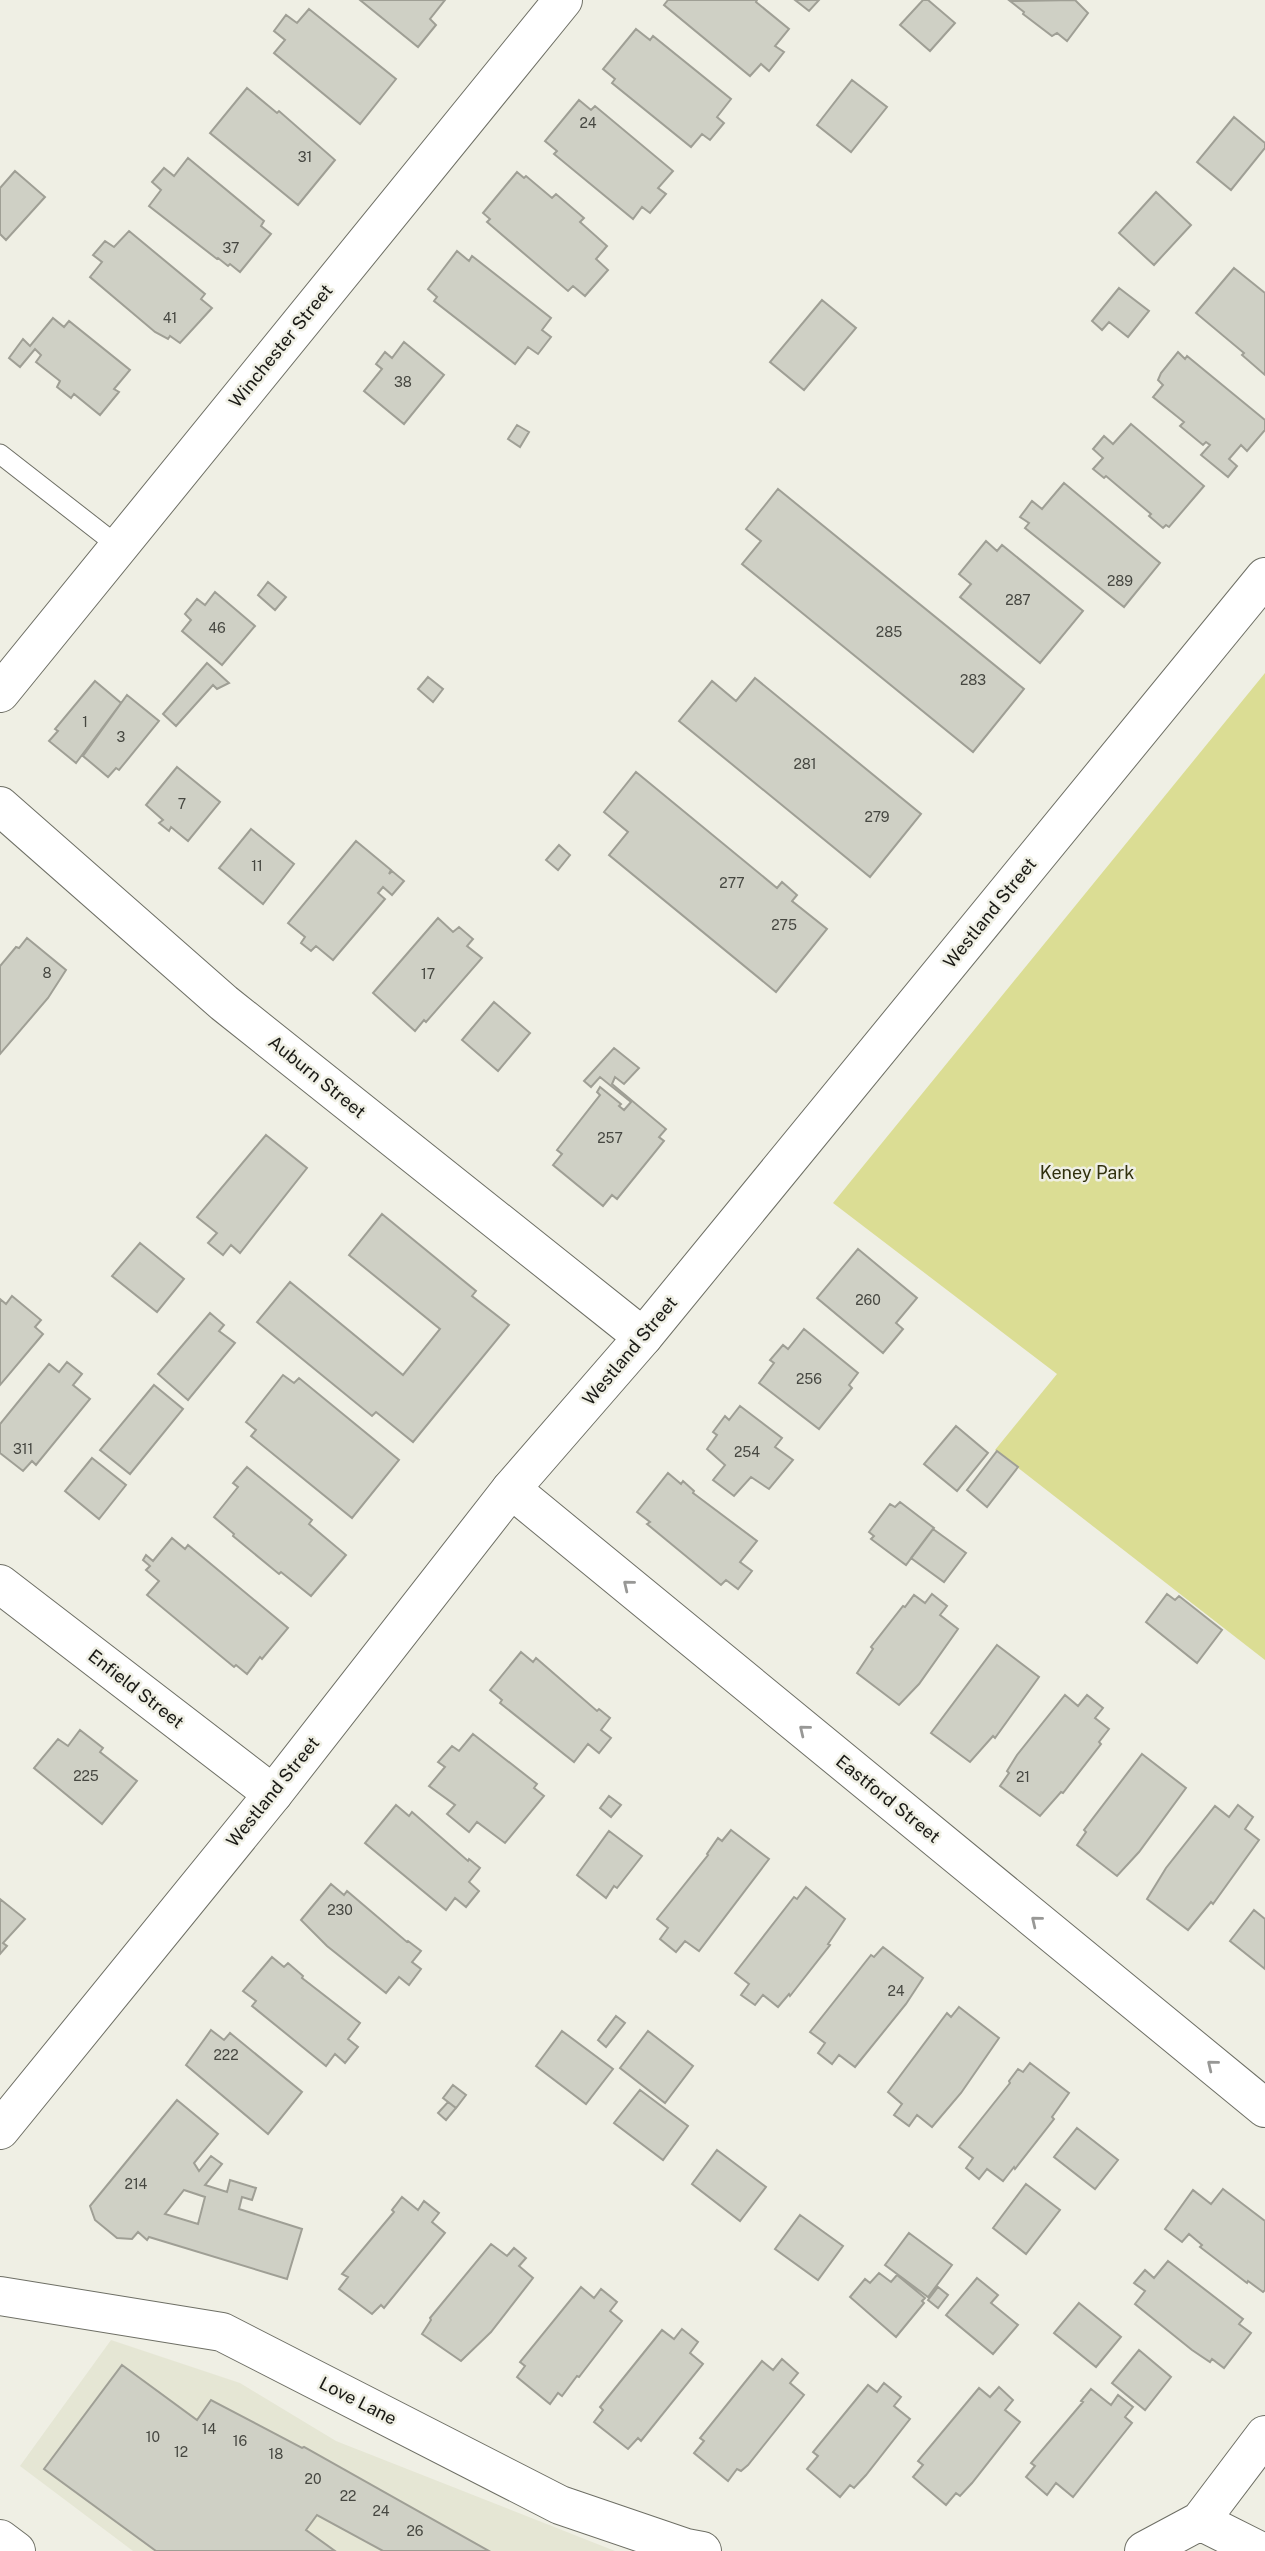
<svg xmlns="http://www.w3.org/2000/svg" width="1265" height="2551" viewBox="0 0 1265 2551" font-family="'Public Sans',sans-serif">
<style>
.built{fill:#e5e6d4}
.park{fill:#dbdd94}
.building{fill:#cfd0c5;stroke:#9f9f95;stroke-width:2;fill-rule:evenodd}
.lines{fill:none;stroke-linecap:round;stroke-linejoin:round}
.lane-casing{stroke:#6e6f65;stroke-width:21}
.street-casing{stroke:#6e6f65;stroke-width:40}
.secondary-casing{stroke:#6e6f65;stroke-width:40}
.lane{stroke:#fff;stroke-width:19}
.street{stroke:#fff;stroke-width:38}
.secondary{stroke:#fff;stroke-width:38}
.oneway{stroke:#989896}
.labels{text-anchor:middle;stroke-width:5;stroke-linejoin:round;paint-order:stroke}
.number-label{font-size:14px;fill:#464741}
.street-label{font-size:18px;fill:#191915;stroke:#efefe4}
.park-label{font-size:18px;fill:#31310e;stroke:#efefe4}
</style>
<rect width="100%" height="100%" fill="#efefe4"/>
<path class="built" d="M 111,2340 L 240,2383 L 336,2441 L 615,2551 L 133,2551 L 20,2466 Z"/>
<path class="park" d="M 1265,673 L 1265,1660 L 995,1450 L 1057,1374 L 833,1203 Z"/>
<path class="building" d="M 360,0 L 445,0 L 430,19 L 436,25 L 418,47 Z
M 668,0 L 757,0 L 756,2 L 789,29 L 775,46 L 784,52 L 769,71 L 761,64 L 750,76 L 664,5 Z
M 795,0 L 819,0 L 809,11 Z
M 923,0 L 928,0 L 955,23 L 930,51 L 900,25 Z
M 1075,0 L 1088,13 L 1067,41 L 1057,33 L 1052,36 L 1023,14 L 1024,12 L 1010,1 Z
M 309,9 L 396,79 L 360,124 L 274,53 L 285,40 L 274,31 L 286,15 L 297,23 Z
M 636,29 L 650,40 L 653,36 L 731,99 L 717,117 L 724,123 L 710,140 L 702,134 L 691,147 L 612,83 L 615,79 L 603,69 Z
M 852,80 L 887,107 L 851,152 L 817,125 Z
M 247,88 L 277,113 L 279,111 L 335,160 L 298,205 L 210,133 Z
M 579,100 L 591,110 L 595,106 L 673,171 L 658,188 L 666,194 L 650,213 L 642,207 L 633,219 L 554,154 L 557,151 L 545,141 Z
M 1234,117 L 1265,143 L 1265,148 L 1231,190 L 1197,162 Z
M 188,158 L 264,221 L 261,226 L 271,234 L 240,272 L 230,264 L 228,266 L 218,258 L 217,259 L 149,206 L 161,190 L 152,182 L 164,168 L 174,176 Z
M 15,171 L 45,197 L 6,240 L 0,234 L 0,188 Z
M 517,172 L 524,178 L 526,176 L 552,198 L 556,194 L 584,218 L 580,222 L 607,246 L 596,259 L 608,270 L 585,296 L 573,286 L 568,291 L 487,222 L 490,219 L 483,213 Z
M 1156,192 L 1191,225 L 1154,265 L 1119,233 Z
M 129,231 L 205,294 L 201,299 L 212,308 L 180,343 L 170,336 L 168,339 L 155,332 L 90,277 L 102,262 L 93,255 L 105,241 L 114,247 Z
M 457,251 L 469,261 L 472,256 L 551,318 L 542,330 L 551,337 L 538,354 L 528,347 L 515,364 L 434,301 L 437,297 L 428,289 Z
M 1234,268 L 1265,293 L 1265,375 L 1242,355 L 1244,353 L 1196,313 Z
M 1119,288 L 1149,311 L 1128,337 L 1109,322 L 1102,330 L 1092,321 Z
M 822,300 L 856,328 L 804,390 L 770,362 Z
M 53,318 L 64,327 L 69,321 L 130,370 L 114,389 L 119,392 L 100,415 L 74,394 L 71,398 L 57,387 L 60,381 L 36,362 L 41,355 L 35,349 L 20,367 L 9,358 L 23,339 L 30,346 Z
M 404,342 L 444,375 L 404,424 L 364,391 L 382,369 L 376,364 L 385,352 L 392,358 Z
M 1178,352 L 1185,359 L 1187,356 L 1265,420 L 1265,430 L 1247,451 L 1241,445 L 1229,459 L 1237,466 L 1228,477 L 1201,455 L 1210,445 L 1206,442 L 1203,445 L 1180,426 L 1184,422 L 1153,397 L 1163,385 L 1158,380 L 1161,373 Z
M 1131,424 L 1204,486 L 1169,527 L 1166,525 L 1163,528 L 1149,516 L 1151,514 L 1106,476 L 1104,478 L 1093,469 L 1103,458 L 1093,449 L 1104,436 L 1113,444 Z
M 517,425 L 529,432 L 520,447 L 508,439 Z
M 1064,483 L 1160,563 L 1124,607 L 1025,528 L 1029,523 L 1020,517 L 1032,501 L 1042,509 Z
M 778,489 L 1024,689 L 973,752 L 742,564 L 761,541 L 746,529 Z
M 986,541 L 997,551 L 1002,545 L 1083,611 L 1040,663 L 960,597 L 971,584 L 959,574 Z
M 268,582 L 286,597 L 275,610 L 258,595 Z
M 215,592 L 255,626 L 222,665 L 182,631 L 191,620 L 185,614 L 197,599 L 205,605 Z
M 207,663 L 229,683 L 217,689 L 213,685 L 176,726 L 163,714 Z
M 428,677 L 443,689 L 433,702 L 418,689 Z
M 755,678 L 921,814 L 870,877 L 679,721 L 712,681 L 736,701 Z
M 95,681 L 121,703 L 76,763 L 49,741 L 58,731 L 55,729 Z
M 127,695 L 159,721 L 119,770 L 116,768 L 108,777 L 83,756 Z
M 177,767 L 220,802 L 188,841 L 171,827 L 169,831 L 159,823 L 163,820 L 146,805 Z
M 636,772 L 777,888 L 782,882 L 797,895 L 792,901 L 827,929 L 776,992 L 609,855 L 628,832 L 604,812 Z
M 251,829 L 294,864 L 263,904 L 219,868 Z
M 356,841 L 391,870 L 389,874 L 392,871 L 404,881 L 392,895 L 383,887 L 378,893 L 385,899 L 333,960 L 316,946 L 311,951 L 301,943 L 305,937 L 288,923 Z
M 559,845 L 570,855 L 558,870 L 546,860 Z
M 438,918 L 453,932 L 459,927 L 473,939 L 467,946 L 482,958 L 426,1022 L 424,1020 L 415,1031 L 373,993 Z
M 27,938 L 66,970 L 48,998 L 0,1054 L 0,966 L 16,947 L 19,948 Z
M 494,1002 L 530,1033 L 498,1071 L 462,1040 Z
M 614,1048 L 639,1068 L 624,1084 L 615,1077 L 612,1084 L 666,1129 L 659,1137 L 664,1141 L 617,1199 L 612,1195 L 603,1206 L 553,1165 L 562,1154 L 557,1150 L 600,1095 L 597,1092 L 600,1087 L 621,1104 L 619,1106 L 624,1110 L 631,1102 L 600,1077 L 591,1087 L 584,1081 Z
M 266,1135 L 307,1168 L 240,1253 L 231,1245 L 223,1255 L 208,1243 L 217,1233 L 197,1217 Z
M 382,1214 L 476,1291 L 472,1296 L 509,1325 L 413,1442 L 376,1412 L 372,1416 L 257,1322 L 290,1282 L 403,1375 L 440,1329 L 349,1255 Z
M 140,1243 L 184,1279 L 157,1312 L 112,1276 Z
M 858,1249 L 917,1298 L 896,1323 L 903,1329 L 883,1353 L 817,1298 Z
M 12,1296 L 41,1320 L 35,1327 L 43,1334 L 0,1385 L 0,1299 L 6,1304 Z
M 210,1313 L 224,1325 L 219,1331 L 235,1343 L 188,1400 L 158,1374 Z
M 804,1329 L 858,1373 L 849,1385 L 852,1388 L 819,1429 L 759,1383 L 774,1363 L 770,1360 L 783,1345 L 788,1349 Z
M 67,1362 L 82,1374 L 73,1385 L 90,1399 L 36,1465 L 32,1461 L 23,1471 L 0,1453 L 0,1424 L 49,1364 L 59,1372 Z
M 283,1375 L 294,1383 L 299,1378 L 399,1460 L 352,1518 L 251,1436 L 256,1430 L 246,1422 Z
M 154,1385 L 183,1409 L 130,1474 L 100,1450 Z
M 740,1406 L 782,1438 L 775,1447 L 793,1460 L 769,1489 L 751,1477 L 734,1496 L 713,1480 L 725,1465 L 707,1449 L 717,1435 L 713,1432 L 725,1416 L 729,1420 Z
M 956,1426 L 988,1453 L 957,1491 L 924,1464 Z
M 997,1451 L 1018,1467 L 987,1507 L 967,1490 Z
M 92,1458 L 126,1485 L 99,1519 L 65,1491 Z
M 247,1467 L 312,1520 L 309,1524 L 346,1555 L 311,1596 L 281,1572 L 279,1574 L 233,1536 L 234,1534 L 214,1517 L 238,1487 L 233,1483 Z
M 668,1473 L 681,1484 L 683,1481 L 694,1491 L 693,1493 L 757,1541 L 740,1562 L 752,1571 L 738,1589 L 726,1580 L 721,1585 L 647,1524 L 650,1522 L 637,1512 Z
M 900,1502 L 934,1528 L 906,1565 L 871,1539 L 874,1536 L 869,1532 L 890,1504 L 895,1507 Z
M 933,1529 L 966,1553 L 944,1582 L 911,1558 Z
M 172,1538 L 185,1549 L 188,1545 L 288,1628 L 262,1659 L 260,1657 L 247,1674 L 236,1665 L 234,1667 L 147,1595 L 159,1581 L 146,1570 L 150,1566 L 143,1560 L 146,1555 L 153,1561 Z
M 932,1594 L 947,1606 L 940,1615 L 958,1629 L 919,1684 L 899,1705 L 857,1673 L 873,1649 L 871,1647 L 903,1606 L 905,1607 L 914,1595 L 925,1603 Z
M 1167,1594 L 1175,1600 L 1179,1596 L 1222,1630 L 1197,1663 L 1146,1622 Z
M 997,1645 L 1039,1677 L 995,1738 L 993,1736 L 970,1762 L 931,1733 Z
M 521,1652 L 533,1662 L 536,1658 L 597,1711 L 599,1709 L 610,1718 L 601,1730 L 611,1738 L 599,1753 L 588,1744 L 574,1762 L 500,1703 L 502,1700 L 490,1690 Z
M 1065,1695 L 1078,1706 L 1087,1695 L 1103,1708 L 1095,1718 L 1109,1729 L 1099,1742 L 1101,1744 L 1063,1793 L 1061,1792 L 1040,1816 L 1000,1786 L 1009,1773 L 1007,1771 L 1017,1755 Z
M 80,1730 L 103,1748 L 100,1752 L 137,1781 L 102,1824 L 34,1768 L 58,1739 L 68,1746 Z
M 473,1734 L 537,1784 L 534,1788 L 544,1796 L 505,1843 L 477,1822 L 469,1832 L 447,1814 L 455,1805 L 429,1786 L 445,1767 L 438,1762 L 452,1746 L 459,1751 Z
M 1142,1754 L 1186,1788 L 1139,1852 L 1117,1876 L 1077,1845 L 1086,1832 L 1084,1830 Z
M 609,1796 L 621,1805 L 611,1817 L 600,1808 Z
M 396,1805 L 409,1816 L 412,1812 L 468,1861 L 469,1859 L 480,1868 L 469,1882 L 479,1891 L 466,1907 L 455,1898 L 446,1910 L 365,1843 Z
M 1238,1805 L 1253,1817 L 1245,1829 L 1259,1840 L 1213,1904 L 1211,1902 L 1188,1930 L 1147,1899 L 1166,1868 L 1215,1806 L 1229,1817 Z
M 731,1830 L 769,1859 L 699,1951 L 685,1941 L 676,1952 L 660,1939 L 668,1928 L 657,1919 L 708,1855 L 707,1854 L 718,1838 L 722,1841 Z
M 609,1831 L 642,1856 L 617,1888 L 614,1886 L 606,1898 L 577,1875 Z
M 331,1884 L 344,1895 L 347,1891 L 407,1942 L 408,1941 L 421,1951 L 412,1962 L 421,1969 L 409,1985 L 399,1977 L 386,1993 L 327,1946 L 301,1920 Z
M 806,1887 L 845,1919 L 828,1944 L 830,1945 L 790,1996 L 789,1994 L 778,2007 L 763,1995 L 755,2005 L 741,1995 L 749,1984 L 735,1973 L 794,1897 L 797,1899 Z
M 0,1899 L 25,1919 L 3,1943 L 7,1946 L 0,1954 Z
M 1254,1910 L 1265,1919 L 1265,1969 L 1230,1941 Z
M 883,1947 L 923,1978 L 906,2004 L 855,2067 L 839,2055 L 832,2064 L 818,2053 L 825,2043 L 810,2032 L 871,1955 L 874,1957 Z
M 272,1957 L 284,1967 L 288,1963 L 303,1976 L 302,1978 L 360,2023 L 348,2039 L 358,2047 L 345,2063 L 335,2054 L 326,2066 L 252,2006 L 256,2001 L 243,1991 Z
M 959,2007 L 999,2038 L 961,2093 L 932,2127 L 917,2115 L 909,2126 L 894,2115 L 902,2104 L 888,2092 L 947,2013 L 951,2017 Z
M 616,2016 L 625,2023 L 606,2047 L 598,2040 Z
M 211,2030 L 224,2040 L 230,2033 L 302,2092 L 268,2134 L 186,2065 Z
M 562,2031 L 613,2069 L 586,2104 L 536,2066 Z
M 648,2031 L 693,2066 L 665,2103 L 620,2068 Z
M 1030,2063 L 1069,2093 L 1052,2117 L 1054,2119 L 1015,2169 L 1014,2167 L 1003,2181 L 987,2169 L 979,2179 L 966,2168 L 973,2158 L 959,2147 L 1010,2083 L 1009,2081 L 1018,2069 L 1023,2072 Z
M 453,2085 L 466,2095 L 456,2108 L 443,2098 Z
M 640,2090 L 688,2126 L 663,2160 L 614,2123 Z
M 177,2100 L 218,2134 L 194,2163 L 199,2171 L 211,2156 L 222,2164 L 205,2185 L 227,2192 L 230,2180 L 256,2188 L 252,2200 L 242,2197 L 239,2209 L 302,2229 L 287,2279 L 149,2237 L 147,2240 L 138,2232 L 132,2239 L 117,2238 L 95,2220 L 90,2206 ZM 184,2190 L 205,2197 L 198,2224 L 165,2214 Z
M 448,2102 L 456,2108 L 446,2120 L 438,2113 Z
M 1077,2128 L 1118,2160 L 1095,2189 L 1054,2157 Z
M 717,2150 L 766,2187 L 740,2221 L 692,2184 Z
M 1026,2184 L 1060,2210 L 1026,2254 L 993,2228 Z
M 1223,2189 L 1265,2221 L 1265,2290 L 1263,2292 L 1248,2281 L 1247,2283 L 1200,2247 L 1202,2245 L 1189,2234 L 1182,2242 L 1165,2229 L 1193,2190 L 1211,2204 Z
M 402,2197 L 418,2210 L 424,2201 L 439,2213 L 432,2222 L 445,2233 L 384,2308 L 381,2305 L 372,2314 L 339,2289 L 348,2277 L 342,2274 L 394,2212 L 392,2210 Z
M 800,2215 L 843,2246 L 818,2280 L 775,2249 Z
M 909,2233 L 952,2265 L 928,2297 L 885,2265 Z
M 491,2244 L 507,2256 L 514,2248 L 526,2258 L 519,2266 L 533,2278 L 491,2332 L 461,2361 L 422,2334 L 431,2320 L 430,2318 Z
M 1168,2261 L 1243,2319 L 1239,2324 L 1251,2333 L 1224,2368 L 1212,2359 L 1210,2362 L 1192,2350 L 1135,2304 L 1145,2291 L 1134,2283 L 1145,2270 L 1154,2278 Z
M 879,2273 L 891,2282 L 897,2275 L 925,2298 L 922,2301 L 924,2303 L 896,2337 L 850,2297 L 865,2279 L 870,2283 Z
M 977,2278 L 998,2295 L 991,2303 L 1018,2325 L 993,2354 L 946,2315 Z
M 581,2287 L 594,2298 L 601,2289 L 617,2302 L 610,2311 L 622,2321 L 579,2377 L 577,2376 L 562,2396 L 558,2393 L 550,2404 L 517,2377 L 525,2366 L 520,2362 Z
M 938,2287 L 948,2295 L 938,2308 L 928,2300 Z
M 1079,2303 L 1121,2337 L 1096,2367 L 1054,2333 Z
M 682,2329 L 698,2342 L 690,2353 L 703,2364 L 641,2441 L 638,2438 L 628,2449 L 594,2422 L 603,2410 L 600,2407 L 662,2330 L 674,2339 Z
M 1139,2350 L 1171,2377 L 1145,2410 L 1112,2383 Z
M 782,2359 L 798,2373 L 790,2383 L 804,2395 L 748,2465 L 741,2471 L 737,2469 L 728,2481 L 694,2453 L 704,2441 L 700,2438 L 762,2361 L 773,2370 Z
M 122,2365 L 197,2420 L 211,2400 L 302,2448 L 304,2447 L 489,2551 L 383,2551 L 317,2515 L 306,2530 L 335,2551 L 156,2551 L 44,2469 Z
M 884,2383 L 901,2397 L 894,2406 L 910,2419 L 866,2475 L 854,2488 L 850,2485 L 840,2497 L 807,2469 L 818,2456 L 813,2452 L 868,2385 L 877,2392 Z
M 999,2387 L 1013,2400 L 1005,2410 L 1020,2422 L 972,2483 L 960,2496 L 956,2493 L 946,2505 L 913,2477 L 923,2465 L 918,2461 L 979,2388 L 990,2397 Z
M 1091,2389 L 1111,2405 L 1118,2395 L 1133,2407 L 1125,2417 L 1132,2423 L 1073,2497 L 1056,2483 L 1047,2495 L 1026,2477 L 1035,2466 L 1031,2463 L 1083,2402 L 1081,2401 Z"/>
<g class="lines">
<defs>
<path id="lane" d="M 0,454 L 118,546"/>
<path id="street" d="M 0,693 L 563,0
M 0,806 L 224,1003 L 643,1337
M 511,1489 L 1265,2108
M 0,1584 L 273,1794
M 0,2296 L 222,2332 L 560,2505 L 686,2548 L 702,2551
M 1200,2521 L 1260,2551
M 1144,2551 L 1200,2521 L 1265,2435"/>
<path id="secondary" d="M 0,2130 L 273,1794 L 511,1489 L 643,1337 L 1265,577
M 0,2539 L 16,2551"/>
</defs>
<use href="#lane" class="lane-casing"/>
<use href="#street" class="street-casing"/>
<use href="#secondary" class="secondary-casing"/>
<use href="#lane" class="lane"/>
<use href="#street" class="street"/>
<use href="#secondary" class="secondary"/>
</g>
<defs><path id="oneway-chevron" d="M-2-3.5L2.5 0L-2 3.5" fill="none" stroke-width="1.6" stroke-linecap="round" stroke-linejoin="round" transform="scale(1.75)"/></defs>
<g class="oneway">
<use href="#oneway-chevron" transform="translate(628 1585) rotate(-141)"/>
<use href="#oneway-chevron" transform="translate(804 1730) rotate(-141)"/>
<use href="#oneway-chevron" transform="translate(1036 1921) rotate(-141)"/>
<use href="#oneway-chevron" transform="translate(1212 2065) rotate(-141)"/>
</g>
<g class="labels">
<g class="number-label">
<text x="588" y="128">24</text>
<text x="305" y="162">31</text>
<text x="231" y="253">37</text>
<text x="170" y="323">41</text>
<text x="403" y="387">38</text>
<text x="1120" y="586">289</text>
<text x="1018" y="605">287</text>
<text x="217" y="633">46</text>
<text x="889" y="637">285</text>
<text x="973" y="685">283</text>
<text x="85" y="727">1</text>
<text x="121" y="742">3</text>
<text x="805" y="769">281</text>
<text x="182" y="809">7</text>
<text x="877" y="822">279</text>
<text x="257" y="871">11</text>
<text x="732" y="888">277</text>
<text x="784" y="930">275</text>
<text x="47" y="978">8</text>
<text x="428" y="979">17</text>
<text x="610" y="1143">257</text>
<text x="868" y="1305">260</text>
<text x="809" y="1384">256</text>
<text x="23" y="1454">311</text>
<text x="747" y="1457">254</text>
<text x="86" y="1781">225</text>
<text x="1023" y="1782">21</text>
<text x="340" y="1915">230</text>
<text x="896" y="1996">24</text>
<text x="226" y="2060">222</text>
<text x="136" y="2189">214</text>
<text x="209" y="2434">14</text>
<text x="153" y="2442">10</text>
<text x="240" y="2446">16</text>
<text x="181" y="2457">12</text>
<text x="276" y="2459">18</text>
<text x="313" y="2484">20</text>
<text x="348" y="2501">22</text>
<text x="381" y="2516">24</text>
<text x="415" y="2536">26</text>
</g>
<g class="street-label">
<text transform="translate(281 346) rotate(-51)" y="6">Winchester Street</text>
<text transform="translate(990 913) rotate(-51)" y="6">Westland Street</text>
<text transform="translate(317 1077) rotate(39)" y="6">Auburn Street</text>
<text transform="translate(630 1351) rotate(-50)" y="6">Westland Street</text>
<text transform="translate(136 1689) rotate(38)" y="6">Enfield Street</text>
<text transform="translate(273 1792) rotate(-51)" y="6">Westland Street</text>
<text transform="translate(888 1799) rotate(39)" y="6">Eastford Street</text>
<text transform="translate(358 2401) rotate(27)" y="6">Love Lane</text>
</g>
<g class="park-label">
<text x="1087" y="1179">Keney Park</text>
</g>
</g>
</svg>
